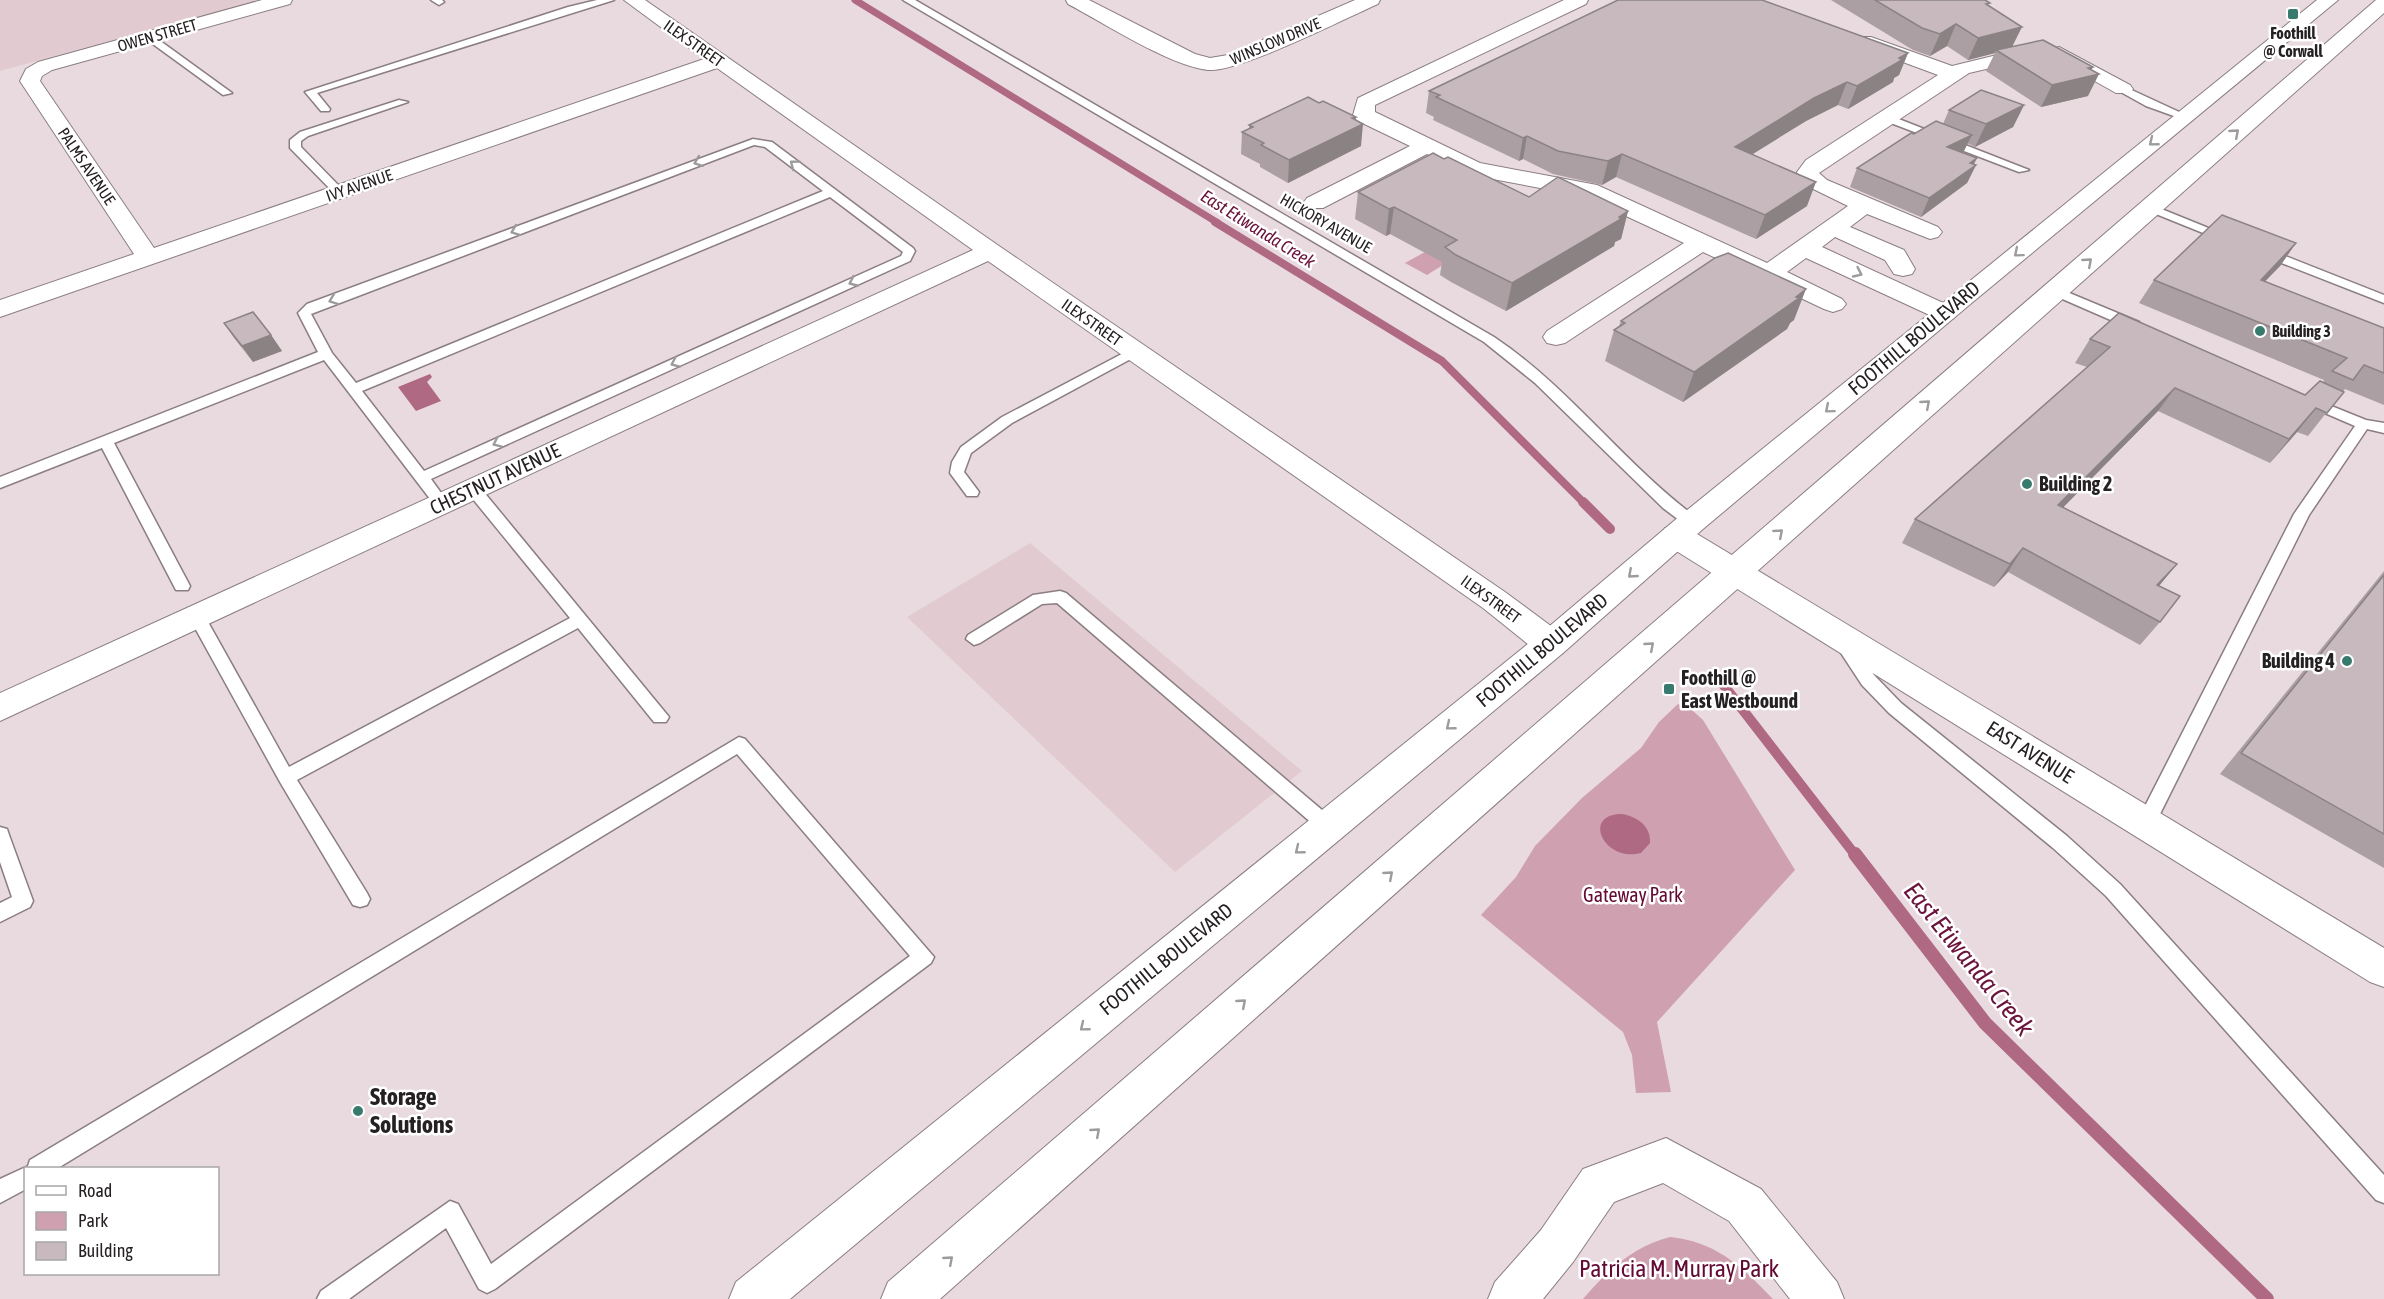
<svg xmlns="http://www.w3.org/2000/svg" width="2384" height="1299" viewBox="0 0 2384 1299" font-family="'Asap Condensed',sans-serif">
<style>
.built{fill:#e1cbd1}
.green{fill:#cfa0af}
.water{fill:#b06982}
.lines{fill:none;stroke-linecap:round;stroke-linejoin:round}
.stream-far3{stroke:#b06982;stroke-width:7}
.stream-far2{stroke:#b06982;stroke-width:8}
.stream-far1{stroke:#b06982;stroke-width:10}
.stream{stroke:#b06982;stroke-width:14}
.service-casing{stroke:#8b7e82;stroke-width:3}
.minor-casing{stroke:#8b7e82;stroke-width:2}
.secondary-casing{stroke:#8b7e82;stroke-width:2}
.primary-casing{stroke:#8b7e82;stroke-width:2}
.service{fill:#fff;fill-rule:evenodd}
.minor{fill:#fff;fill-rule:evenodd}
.secondary{fill:#fff;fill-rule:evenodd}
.primary{fill:#fff;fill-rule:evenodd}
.wall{fill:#ab9fa3}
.shaded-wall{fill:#8b8284}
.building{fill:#c7b9bd;stroke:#8b8284;stroke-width:1.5}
.oneway{stroke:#9d9b9b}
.poi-dot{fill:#387b6e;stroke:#fff;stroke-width:2}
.labels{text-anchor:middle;stroke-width:5;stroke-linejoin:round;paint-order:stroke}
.far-poi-label{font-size:16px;font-weight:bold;fill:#252021;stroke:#fff}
.far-street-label{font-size:16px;fill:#252021;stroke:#fff}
.far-water-label{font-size:18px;font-style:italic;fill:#6a133b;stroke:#fff}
.street-label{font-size:20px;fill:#252021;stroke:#fff}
.poi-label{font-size:20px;font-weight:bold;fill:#252021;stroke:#fff;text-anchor:start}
.park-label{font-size:20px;fill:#620934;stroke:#fff}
.near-poi-label{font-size:24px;font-weight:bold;fill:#252021;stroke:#fff;text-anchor:start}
.near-park-label{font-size:24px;fill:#620934;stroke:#fff}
.near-water-label{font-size:26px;font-style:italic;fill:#6a133b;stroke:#fff}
</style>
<rect width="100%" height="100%" fill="#e8dade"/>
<path class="built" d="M 0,0 L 259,0 L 0,71 Z
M 1030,543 L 1302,771 L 1175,872 L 907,617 Z"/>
<path class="green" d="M 1425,252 L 1446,263 L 1427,275 L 1405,263 Z
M 1678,704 L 1693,711 L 1703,720 L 1795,870 L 1657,1022 L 1671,1092 L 1636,1093 L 1632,1055 L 1623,1032 L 1481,915 L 1516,877 L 1535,846 L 1582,798 L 1641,748 L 1659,722 Z
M 1670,1237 C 1717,1242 1741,1266 1773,1299 L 1583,1299 C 1608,1270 1632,1247 1670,1237 Z"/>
<path class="water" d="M 430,374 L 432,377 L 427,382 L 441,401 L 416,411 L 398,387 Z
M 1622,814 C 1638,817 1651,826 1650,843 L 1641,853 C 1604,863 1581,814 1622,814 Z"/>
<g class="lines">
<path class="stream-far3" d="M 855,0 L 1218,223"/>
<path class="stream-far2" d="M 1215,222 L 1442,361 L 1584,503"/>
<path class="stream-far1" d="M 1583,502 L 1610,529
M 1715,674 L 1856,856"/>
<path class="stream" d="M 1855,854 L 1985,1023 L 2267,1299"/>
<defs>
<path id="service" d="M 431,0 L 442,0 L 444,2 L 439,5 Z
M 597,0 L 614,0 L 317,93 L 330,109 L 329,111 L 321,111 L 305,92 L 568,7 Z
M 903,0 L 915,0 L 1494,337 C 1569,387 1624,464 1697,518 L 1700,522 L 1697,526 L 1687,526 L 1663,508 L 1535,383 L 1484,342 Z
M 146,35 L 152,35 L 232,93 L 223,95 L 146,39 Z
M 2123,86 L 2190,117 L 2185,120 L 2146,106 L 2119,91 L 2118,89 Z
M 399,100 L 408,102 L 308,136 L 301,141 L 301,147 L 343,190 L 343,194 L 335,194 L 290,148 L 290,140 L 300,132 Z
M 1883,116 L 1891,116 L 2029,170 L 2019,172 L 1883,120 Z
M 753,139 L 772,142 L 913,248 L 915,251 L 910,261 L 431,479 L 449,504 L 447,508 L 437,508 L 324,360 L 114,443 L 190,586 L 188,590 L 176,590 L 102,448 L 0,488 L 0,477 L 318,352 L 298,313 L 307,304 ZM 754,145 L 765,147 L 823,191 L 356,383 L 332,353 L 311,314 ZM 830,197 L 903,252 L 901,256 L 424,471 L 362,391 Z
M 2146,206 L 2154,206 L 2233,238 L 2223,241 L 2146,210 Z
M 2265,248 L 2384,295 L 2384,303 L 2261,255 L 2259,252 Z
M 2055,287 L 2139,322 L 2140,325 L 2139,328 L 2129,328 L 2051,294 L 2051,288 Z
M 1135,347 L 1142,351 L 1140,354 L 1012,423 L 971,453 L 964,472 L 979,492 L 977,496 L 967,496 L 950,473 L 952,462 L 961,447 L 1002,417 Z
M 2309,397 L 2366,420 L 2384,423 L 2384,433 L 2367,429 L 2309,515 L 2153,828 L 2146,831 L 2139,828 L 2137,823 L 2139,818 L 2294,514 L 2355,426 L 2304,404 L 2304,398 Z
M 473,484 L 478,485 L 669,717 L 666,722 L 654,722 L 578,628 L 297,780 L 367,893 L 370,899 L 367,905 L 360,907 L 353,905 L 280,782 L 189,617 L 191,613 L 203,613 L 289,767 L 570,618 L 468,493 L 466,489 L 468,485 Z
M 1060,591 L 1066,593 L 1335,821 L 1337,826 L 1335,831 L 1328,834 L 1321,831 L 1057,603 L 1042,604 L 980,643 L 974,645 L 966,639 L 968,635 L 1033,595 Z
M 1845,640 L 1851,642 L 1874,675 L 1901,703 L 2067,836 L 2120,884 L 2384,1175 L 2384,1203 L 2376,1200 L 2106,896 L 2053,848 L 1889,713 L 1862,685 L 1839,650 L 1837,646 Z
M 739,737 L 745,739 L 934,957 L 931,963 L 495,1289 L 487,1293 L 479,1289 L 446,1228 L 349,1299 L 317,1299 L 321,1291 L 450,1201 L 458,1204 L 491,1264 L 910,956 L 737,754 L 58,1168 L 26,1168 L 26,1189 L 0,1203 L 0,1179 L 28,1166 L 30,1160 Z
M 0,827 L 7,829 L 9,835 L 33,901 L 30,907 L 0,922 L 0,903 L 12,897 L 0,862 Z"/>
<path id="minor" d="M 262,0 L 292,0 L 290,4 L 52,70 L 42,76 L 40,81 L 154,248 L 704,59 L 624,0 L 645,0 L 999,246 L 1505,592 L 1563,635 L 1567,644 L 1563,653 L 1551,656 L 1539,653 L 1483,608 L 988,261 L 0,721 L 0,693 L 973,250 L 717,68 L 0,317 L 0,300 L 134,254 L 20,81 L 26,69 L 38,62 Z
M 1066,0 L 1089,0 L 1195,54 L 1210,58 L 1228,55 L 1355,0 L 1380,0 L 1378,4 C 1344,19 1238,73 1208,70 C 1170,66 1104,23 1068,4 Z
M 1564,0 L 1588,0 L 1586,4 L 1375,105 L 1375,112 L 1480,163 L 1597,185 L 1767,263 L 1848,206 L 1801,183 L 1797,172 L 1806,160 L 1938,75 L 1857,45 L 1854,41 L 1857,37 L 1871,37 L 1952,66 L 2034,46 L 2041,48 L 2044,52 L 2041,56 L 1969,73 L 1819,173 L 1827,180 L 1938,227 L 1942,232 L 1938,237 L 1930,239 L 1867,214 L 1850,227 L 1904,250 L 1915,269 L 1912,274 L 1903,276 L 1894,274 L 1885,260 L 1835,237 L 1822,247 L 1954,308 L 1958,313 L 1954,318 L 1945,321 L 1936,318 L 1806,258 L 1787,272 L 1842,299 L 1846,304 L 1842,309 L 1833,312 L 1824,309 L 1703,252 L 1565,343 L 1556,345 L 1547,343 L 1543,337 L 1547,331 L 1684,243 L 1583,196 L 1466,174 L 1427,154 L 1323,208 L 1307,208 L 1303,203 L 1307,198 L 1410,146 L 1356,120 L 1353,115 L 1358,98 Z
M 2059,47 L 2130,85 L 2133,89 L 2130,93 L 2116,93 L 2052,57 L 2049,53 L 2052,49 Z
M 1666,1138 L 1761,1189 L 1837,1282 L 1844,1299 L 1790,1299 L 1729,1221 L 1663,1183 L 1614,1202 L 1573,1262 L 1543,1299 L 1488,1299 L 1495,1282 L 1541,1230 L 1583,1169 Z"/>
<path id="secondary" d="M 1676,525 L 1687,528 L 2384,948 L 2384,987 L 2370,982 L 1665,544 L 1661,536 L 1665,528 Z"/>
<path id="primary" d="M 2317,0 L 2338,0 L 1974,301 L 1703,529 L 1563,653 L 790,1299 L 729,1299 L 736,1282 L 1539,635 L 1681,515 Z
M 2376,0 L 2384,0 L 2384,13 L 940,1299 L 881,1299 L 888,1282 Z"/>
</defs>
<use href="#service" class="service-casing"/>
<use href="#minor" class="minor-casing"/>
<use href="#secondary" class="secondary-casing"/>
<use href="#primary" class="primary-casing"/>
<use href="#service" class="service"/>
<use href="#minor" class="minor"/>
<use href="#secondary" class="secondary"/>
<use href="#primary" class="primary"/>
</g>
<path class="wall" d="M 1831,0 L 1985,0 L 1989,6 L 2013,46 L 2093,67 L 2091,70 L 2088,96 L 2041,107 L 1986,71 L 1995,53 L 1968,60 L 1947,46 L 1930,56 L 1913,50 Z
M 1908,53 L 1899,75 L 1894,78 L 1893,82 L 1848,109 L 1838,105 L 1806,121 L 1752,154 L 1807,206 L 1756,239 L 1616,177 L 1602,185 L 1553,174 L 1523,159 L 1519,161 L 1433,120 L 1434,117 L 1426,113 L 1429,91 Z
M 2024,105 L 2013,127 L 1975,147 L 1967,143 L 1963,153 L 1977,158 L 1974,164 L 1976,165 L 1967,183 L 1921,217 L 1850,187 L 1857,168 L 1914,134 L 1943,124 L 1949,110 Z
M 1355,120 L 1361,146 L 1288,183 L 1260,167 L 1260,164 L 1241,154 L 1242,132 L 1249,129 L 1249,125 Z
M 1358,192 L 1628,211 L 1621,239 L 1615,242 L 1614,246 L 1506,311 L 1451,282 L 1440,275 L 1442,262 L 1390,234 L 1386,236 L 1355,219 Z
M 2296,243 L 2280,266 L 2265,281 L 2384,328 L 2384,405 L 2345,389 L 2308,436 L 2297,432 L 2270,463 L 2158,411 L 2063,507 L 2177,564 L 2159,586 L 2160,622 L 2140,645 L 2008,572 L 1994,587 L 1902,543 L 1915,519 L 2087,367 L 2075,363 L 2090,339 L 2305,395 L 2323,383 L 2324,380 L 2139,303 L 2154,280 Z
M 1794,320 L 1790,323 L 1787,329 L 1683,402 L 1605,361 L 1614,330 L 1619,326 L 1621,321 Z
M 224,323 L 271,335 L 282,351 L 253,362 L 234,338 Z
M 2384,571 L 2384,868 L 2220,774 Z"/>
<path class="shaded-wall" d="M 1956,24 L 1947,46 L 1930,56 L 1940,34 Z
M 2022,27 L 2011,49 L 1996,50 L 1995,53 L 1968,60 L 1978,38 Z
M 1908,53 L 1899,75 L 1894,78 L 1893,82 L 1848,109 L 1857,86 Z
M 2093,67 L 2088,77 L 2099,74 L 2088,96 L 2041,107 L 2052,85 L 2088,68 Z
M 1847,82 L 1838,105 L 1806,121 L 1727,170 L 1735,147 L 1814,98 Z
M 2024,105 L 2013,127 L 1975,147 L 1986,124 Z
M 1356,117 L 1355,128 L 1363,124 L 1361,146 L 1288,183 L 1289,160 Z
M 1972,135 L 1963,153 L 1947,147 Z
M 1527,136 L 1523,159 L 1519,161 L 1523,138 Z
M 1622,154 L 1616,177 L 1602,185 L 1608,161 Z
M 1977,158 L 1972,167 L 1976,165 L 1967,183 L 1921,217 L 1929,198 Z
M 1816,182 L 1807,206 L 1756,239 L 1765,215 Z
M 1394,207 L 1390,234 L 1386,236 L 1389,209 Z
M 1628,211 L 1621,239 L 1615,242 L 1614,246 L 1506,311 L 1512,283 Z
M 2296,243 L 2280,266 L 2244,303 L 2261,280 Z
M 1806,289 L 1794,320 L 1790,323 L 1787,329 L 1683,402 L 1694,372 Z
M 271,335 L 282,351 L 253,362 L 242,346 Z
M 2175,388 L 2158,411 L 2042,529 L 2058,505 Z
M 2316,408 L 2297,432 L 2270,463 L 2289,439 Z
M 2023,548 L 2008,572 L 1994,587 L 2010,564 Z
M 2177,564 L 2158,587 L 2157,585 Z"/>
<path class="building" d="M 1618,0 L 1762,0 L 1908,53 L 1899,58 L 1902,60 L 1857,86 L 1847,82 L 1814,98 L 1735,147 L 1816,182 L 1765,215 L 1622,154 L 1608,161 L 1558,151 L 1527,136 L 1523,138 L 1436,97 L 1440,95 L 1429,91 Z
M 1875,0 L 1985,0 L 1990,3 L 1986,4 L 2022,27 L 1978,38 L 1956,24 L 1940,34 L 1922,28 Z
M 2043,40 L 2093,67 L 2088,68 L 2099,74 L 2052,85 L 1996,50 Z
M 1981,90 L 2024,105 L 1986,124 L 1949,110 Z
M 1308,97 L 1319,103 L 1323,101 L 1356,117 L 1352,118 L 1363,124 L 1289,160 L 1261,145 L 1264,143 L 1242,132 L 1253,127 L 1249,125 Z
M 1936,121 L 1972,135 L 1947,147 L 1977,158 L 1970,163 L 1976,165 L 1929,198 L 1857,168 L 1911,133 L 1914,134 Z
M 1433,153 L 1444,159 L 1448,157 L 1529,197 L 1558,177 L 1628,211 L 1619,217 L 1621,219 L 1512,283 L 1456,255 L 1445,247 L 1457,240 L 1394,207 L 1389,209 L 1358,192 Z
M 2222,215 L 2296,243 L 2261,280 L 2384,328 L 2384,373 L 2364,365 L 2353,380 L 2332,371 L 2347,358 L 2154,280 Z
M 1728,253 L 1806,289 L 1796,297 L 1799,298 L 1694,372 L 1614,330 L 1625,323 L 1621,321 L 1715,258 Z
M 253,312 L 271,335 L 242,346 L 224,323 Z
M 2119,313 L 2305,395 L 2320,381 L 2344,392 L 2327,413 L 2316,408 L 2289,439 L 2175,388 L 2058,505 L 2177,564 L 2157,585 L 2180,596 L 2160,622 L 2023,548 L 2010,564 L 1915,519 L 2110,347 L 2090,339 Z
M 2384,575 L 2384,834 L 2241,753 Z"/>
<defs><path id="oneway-chevron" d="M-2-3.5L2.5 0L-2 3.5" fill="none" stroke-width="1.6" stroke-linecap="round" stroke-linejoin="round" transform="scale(1.5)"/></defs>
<g class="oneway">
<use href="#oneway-chevron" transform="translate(2235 133) rotate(-41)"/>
<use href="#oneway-chevron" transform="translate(2153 142) rotate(141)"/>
<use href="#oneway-chevron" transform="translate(698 162) rotate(159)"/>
<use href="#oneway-chevron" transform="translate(794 164) rotate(-143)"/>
<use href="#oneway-chevron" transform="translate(515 231) rotate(159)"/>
<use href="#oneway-chevron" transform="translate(2018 253) rotate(140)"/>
<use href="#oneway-chevron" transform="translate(2088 262) rotate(-41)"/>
<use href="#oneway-chevron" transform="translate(1858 273) rotate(25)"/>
<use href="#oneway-chevron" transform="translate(853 282) rotate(156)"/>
<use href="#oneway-chevron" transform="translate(333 300) rotate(159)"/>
<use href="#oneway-chevron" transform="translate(675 363) rotate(156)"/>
<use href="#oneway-chevron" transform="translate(1926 404) rotate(-41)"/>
<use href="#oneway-chevron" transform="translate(1829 409) rotate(140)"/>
<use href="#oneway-chevron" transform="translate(497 443) rotate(156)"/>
<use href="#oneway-chevron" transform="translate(1779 533) rotate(-41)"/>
<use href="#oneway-chevron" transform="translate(1632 574) rotate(139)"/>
<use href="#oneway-chevron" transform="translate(1650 646) rotate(-41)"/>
<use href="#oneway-chevron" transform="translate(1450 726) rotate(141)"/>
<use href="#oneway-chevron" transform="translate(1299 850) rotate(141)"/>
<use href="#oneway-chevron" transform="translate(1389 875) rotate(-41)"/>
<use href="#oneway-chevron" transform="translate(1242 1003) rotate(-41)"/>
<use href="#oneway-chevron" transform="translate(1084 1027) rotate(141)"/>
<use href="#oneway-chevron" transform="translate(1096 1132) rotate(-41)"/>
<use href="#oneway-chevron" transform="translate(949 1260) rotate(-41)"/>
</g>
<g class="poi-dot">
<rect x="2287" y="8" width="12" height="12" rx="3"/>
<circle cx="2260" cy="331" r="6"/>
<circle cx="2027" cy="484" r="6"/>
<circle cx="2347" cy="661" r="6"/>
<rect x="1663" y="683" width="12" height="12" rx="3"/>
<circle cx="358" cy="1111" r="6"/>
</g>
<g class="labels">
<g class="far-poi-label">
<text x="2293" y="39">Foothill<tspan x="2293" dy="18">@ Corwall</tspan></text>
<text x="2272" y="337" text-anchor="start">Building 3</text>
</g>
<g class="far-street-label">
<text transform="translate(157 35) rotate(-16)" y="6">OWEN STREET</text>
<text transform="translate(1275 41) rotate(-23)" y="6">WINSLOW DRIVE</text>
<text transform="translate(694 43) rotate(35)" y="6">ILEX STREET</text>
<text transform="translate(87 166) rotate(56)" y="6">PALMS AVENUE</text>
<text transform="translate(359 185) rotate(-19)" y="6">IVY AVENUE</text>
<text transform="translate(1326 223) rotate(30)" y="6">HICKORY AVENUE</text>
<text transform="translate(1092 322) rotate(35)" y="6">ILEX STREET</text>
<text transform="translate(1491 599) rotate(36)" y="6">ILEX STREET</text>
</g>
<g class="far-water-label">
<text transform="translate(1258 229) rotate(32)" y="6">East Etiwanda Creek</text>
</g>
<g class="street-label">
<text transform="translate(1914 338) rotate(-40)" y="7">FOOTHILL BOULEVARD</text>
<text transform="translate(495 479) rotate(-25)" y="7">CHESTNUT AVENUE</text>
<text transform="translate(1542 650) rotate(-40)" y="7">FOOTHILL BOULEVARD</text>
<text transform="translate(2030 752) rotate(32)" y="7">EAST AVENUE</text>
<text transform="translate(1166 959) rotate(-39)" y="7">FOOTHILL BOULEVARD</text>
</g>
<g class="poi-label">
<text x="2039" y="491">Building 2</text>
<text x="2335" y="668" text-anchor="end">Building 4</text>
<text x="1681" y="685">Foothill @<tspan x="1681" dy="23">East Westbound</tspan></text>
</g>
<g class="park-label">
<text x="1633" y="902">Gateway Park</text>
</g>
<g class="near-poi-label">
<text x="370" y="1105">Storage<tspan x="370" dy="28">Solutions</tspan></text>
</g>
<g class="near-park-label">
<text x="1679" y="1277">Patricia M. Murray Park</text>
</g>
<g class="near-water-label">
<text transform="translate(1969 959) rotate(51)" y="9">East Etiwanda Creek</text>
</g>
</g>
<rect x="24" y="1167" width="195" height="108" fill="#ffffff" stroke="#a8a6a6" stroke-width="1.5"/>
<rect x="36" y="1186" width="30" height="9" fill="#ffffff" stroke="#a8a6a6" stroke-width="1.5"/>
<text x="78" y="1197" font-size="18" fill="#252021">Road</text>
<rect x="36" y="1212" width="30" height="18" fill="#cfa0af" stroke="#a8a6a6" stroke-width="1.5"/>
<text x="78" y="1227" font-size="18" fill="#252021">Park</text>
<rect x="36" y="1242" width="30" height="18" fill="#c7b9bd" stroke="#a8a6a6" stroke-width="1.5"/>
<text x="78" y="1257" font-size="18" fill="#252021">Building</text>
</svg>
